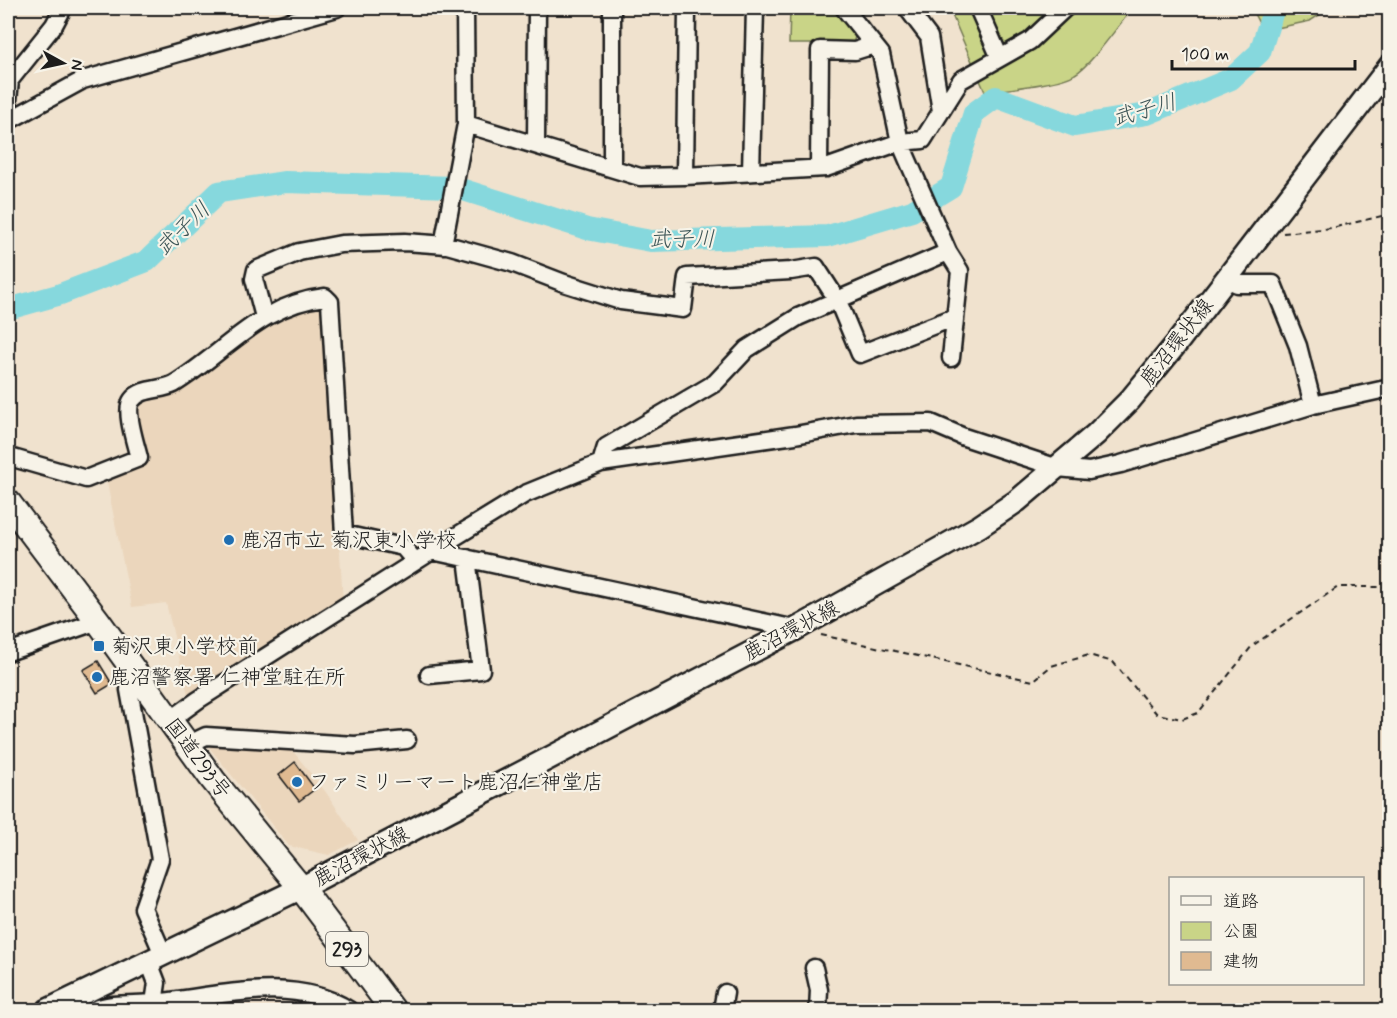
<svg xmlns="http://www.w3.org/2000/svg" width="1397" height="1018" viewBox="0 0 1397 1018" font-family="Mynerve,'Klee One',sans-serif">
<style>
.built{fill:#ebd6bc}
.green{fill:#c9d487;stroke:#727852;stroke-width:1.5}
.lines{fill:none;stroke-linecap:round;stroke-linejoin:round}
.river{stroke:#86d8dd;stroke-width:22}
.building{fill:#e0ba91;stroke:#1c1c1c;stroke-width:1.5}
.minor-casing{stroke:#1c1c1c;stroke-width:21}
.major-casing{stroke:#1c1c1c;stroke-width:26}
.highway-casing{stroke:#1c1c1c;stroke-width:28}
.path{stroke:#1c1c1c;stroke-width:2;stroke-dasharray:6 4.5;stroke-linecap:butt}
.minor{stroke:#f7f3e8;stroke-width:16}
.major{stroke:#f7f3e8;stroke-width:21}
.highway{stroke:#f7f3e8;stroke-width:24}
.poi-dot{fill:#1f6fb2;stroke:#f7f3e8;stroke-width:2}
.labels{text-anchor:middle;stroke-width:4.5;stroke-linejoin:round;paint-order:stroke}
.shield{fill:#f7f3e8;stroke:#5e5c59;stroke-width:1.5}
.shield-label{font-size:20px;font-weight:bold;fill:#1c1c1c}
.street-label{font-size:21px;fill:#1c1c1c;stroke:#f7f3e8}
.poi-label{font-size:21px;fill:#1c1c1c;stroke:#f7f3e8;text-anchor:start}
.water-label{font-size:22px;font-style:italic;fill:#3c5456;stroke:#f7f3e8}
</style>
<rect width="100%" height="100%" fill="#f0e2ce"/>
<filter id="ink" filterUnits="userSpaceOnUse"><feTurbulence type="fractalNoise" baseFrequency=".0167" numOctaves="2"/><feDisplacementMap in="SourceGraphic" scale="12" xChannelSelector="R" yChannelSelector="G"/><feConvolveMatrix kernelMatrix="1 2 1 2 8 2 1 2 1" color-interpolation-filters="sRGB"/></filter>
<g filter="url(#ink)">
<path class="built" d="M 319,304 L 325,305 L 343,603 L 189,699 L 166,603 L 132,607 L 106,478 L 146,464 L 134,411 L 141,401 L 268,323 Z
M 224,743 L 288,745 L 325,791 L 358,840 L 329,855 L 289,846 L 208,746 Z"/>
<path class="green" d="M 790,8 L 838,8 L 856,33 L 853,44 L 789,44 Z
M 949,8 L 1133,8 C 1119,24 1092,64 1075,74 C 1060,84 1005,89 985,92 Z
M 1251,8 L 1330,8 L 1310,21 L 1263,31 Z"/>
<g class="lines">
<path class="river" d="M 8,309 L 58,295 L 147,261 L 219,192 L 285,182 L 454,187 L 587,229 L 651,241 L 828,236 L 912,211 L 951,187 L 974,113 L 996,97 L 1075,126 L 1147,114 L 1231,79 L 1260,52 L 1274,8"/>
</g>
<path class="building" d="M 98,661 L 112,684 L 97,693 L 83,670 Z
M 295,762 L 315,789 L 299,801 L 279,775 Z"/>
<g class="lines">
<defs>
<path id="minor" d="M 612,8 L 612,167
M 844,8 L 881,54 L 900,142 L 948,252 L 960,271 L 951,358
M 907,8 L 929,37 L 941,111
M 978,8 L 1000,58
M 8,101 L 10,80 L 54,25 L 63,8
M 8,121 L 83,80 L 337,8
M 466,124 L 640,177 L 685,176 L 687,8
M 536,144 L 537,8
M 819,168 L 820,50 L 855,51 L 874,45
M 751,172 L 755,8
M 685,176 L 826,168 L 900,142 L 923,140 L 961,80 L 1030,41 L 1065,8
M 443,245 L 466,124 L 465,8
M 1226,279 L 1237,284 L 1273,284 L 1298,346 L 1313,405
M 264,317 L 254,279 L 256,270 L 299,252 L 341,244 L 405,242 L 447,245 L 512,263 L 564,283 L 621,301 L 683,309 L 687,277 L 791,271 L 816,267 L 838,301 L 860,354 L 955,317
M 8,460 L 13,458 L 86,479 L 139,458 C 136,445 124,410 132,400 C 142,387 161,391 174,384 C 225,353 260,304 325,297 L 330,302 L 344,534 L 403,547 L 415,561
M 601,463 L 606,447 L 715,383 L 747,349 L 798,317 L 948,252
M 432,551 L 796,629
M 8,652 L 98,621
M 132,670 L 129,690 L 160,859 L 143,908 L 163,954
M 429,675 L 481,670 L 467,558
M 169,721 L 198,700 L 432,551 L 525,494 L 601,463 L 795,435 L 856,424 L 931,423 L 964,437 L 1058,468 L 1089,471 L 1121,464 L 1313,405 L 1390,388
M 187,745 L 206,736 L 355,745 L 407,740
M 149,962 L 157,983 L 154,1003
M 814,968 L 819,990 L 818,1010
M 94,1010 C 111,1002 134,1005 153,1003 C 214,997 293,974 349,1010
M 722,1010 L 725,993"/>
<path id="major" d="M 48,1010 L 301,888 L 796,629 L 980,526 L 1017,501 L 1096,434 L 1130,400 L 1177,343 L 1390,66"/>
<path id="highway" d="M 8,502 L 98,621 L 213,780 L 301,888 L 393,1010"/>
</defs>
<use href="#minor" class="minor-casing"/>
<use href="#major" class="major-casing"/>
<use href="#highway" class="highway-casing"/>
<path class="path" d="M 1283,233 L 1332,228 L 1390,214
M 821,635 L 1033,681 L 1051,666 L 1089,655 L 1113,662 L 1157,714 L 1182,719 L 1198,713 L 1252,646 L 1338,587 L 1390,587"/>
<use href="#minor" class="minor"/>
<use href="#major" class="major"/>
<use href="#highway" class="highway"/>
</g>
</g>
<g class="poi-dot">
<circle cx="229" cy="540" r="6"/>
<rect x="93" y="640" width="12" height="12" rx="3"/>
<circle cx="97" cy="677" r="6"/>
<circle cx="297" cy="782" r="6"/>
</g>
<g class="labels">
<rect class="shield" x="326" y="932" width="42" height="34" rx="4.5"/>
<g class="shield-label">
<text x="347" y="956">293</text>
</g>
<g class="street-label">
<text transform="translate(1176 342) rotate(-52)" y="7">鹿沼環状線</text>
<text transform="translate(791 630) rotate(-28)" y="7">鹿沼環状線</text>
<text transform="translate(198 758) rotate(53)" y="7">国道293号</text>
<text transform="translate(361 856) rotate(-28)" y="7">鹿沼環状線</text>
</g>
<g class="poi-label">
<text x="241" y="547">鹿沼市立 菊沢東小学校</text>
<text x="111" y="653">菊沢東小学校前</text>
<text x="109" y="684">鹿沼警察署 仁神堂駐在所</text>
<text x="309" y="789">ファミリーマート鹿沼仁神堂店</text>
</g>
<g class="water-label">
<text transform="translate(1144 109) rotate(-16)" y="8">武子川</text>
<text transform="translate(182 228) rotate(-44)" y="8">武子川</text>
<text x="682" y="246">武子川</text>
</g>
</g>
<rect width="1397" height="1018" fill="none" stroke="#f7f3e8" stroke-width="30"/>
<rect x="15" y="15" width="1367" height="988" fill="none" stroke="#1c1c1c" stroke-width="2" filter="url(#ink)"/>
<rect x="1169" y="877" width="195" height="108" fill="#f7f3e8" stroke="#9f9d96" stroke-width="1.5"/>
<rect x="1181" y="896" width="30" height="9" fill="#f7f3e8" stroke="#9f9d96" stroke-width="1.5"/>
<text x="1223" y="907" font-size="18" fill="#1c1c1c">道路</text>
<rect x="1181" y="922" width="30" height="18" fill="#c9d487" stroke="#9f9d96" stroke-width="1.5"/>
<text x="1223" y="937" font-size="18" fill="#1c1c1c">公園</text>
<rect x="1181" y="952" width="30" height="18" fill="#e0ba91" stroke="#9f9d96" stroke-width="1.5"/>
<text x="1223" y="967" font-size="18" fill="#1c1c1c">建物</text>
<g transform="translate(63 63) rotate(98)" stroke="#f7f3e8" stroke-width="4.5" paint-order="stroke">
<path d="M0-4.5L10 22L0 15L-10 22Z" fill="#1c1c1c"/>
<text y="-9" font-size="16" font-weight="bold" text-anchor="middle" fill="#1c1c1c">N</text>
</g>
<path d="M1172 60v9h183v-9" fill="none" stroke="#1c1c1c" stroke-width="3"/>
<text x="1181" y="60" font-size="18" fill="#1c1c1c" stroke="#f7f3e8" stroke-width="4.5" paint-order="stroke">100 m</text>
</svg>
